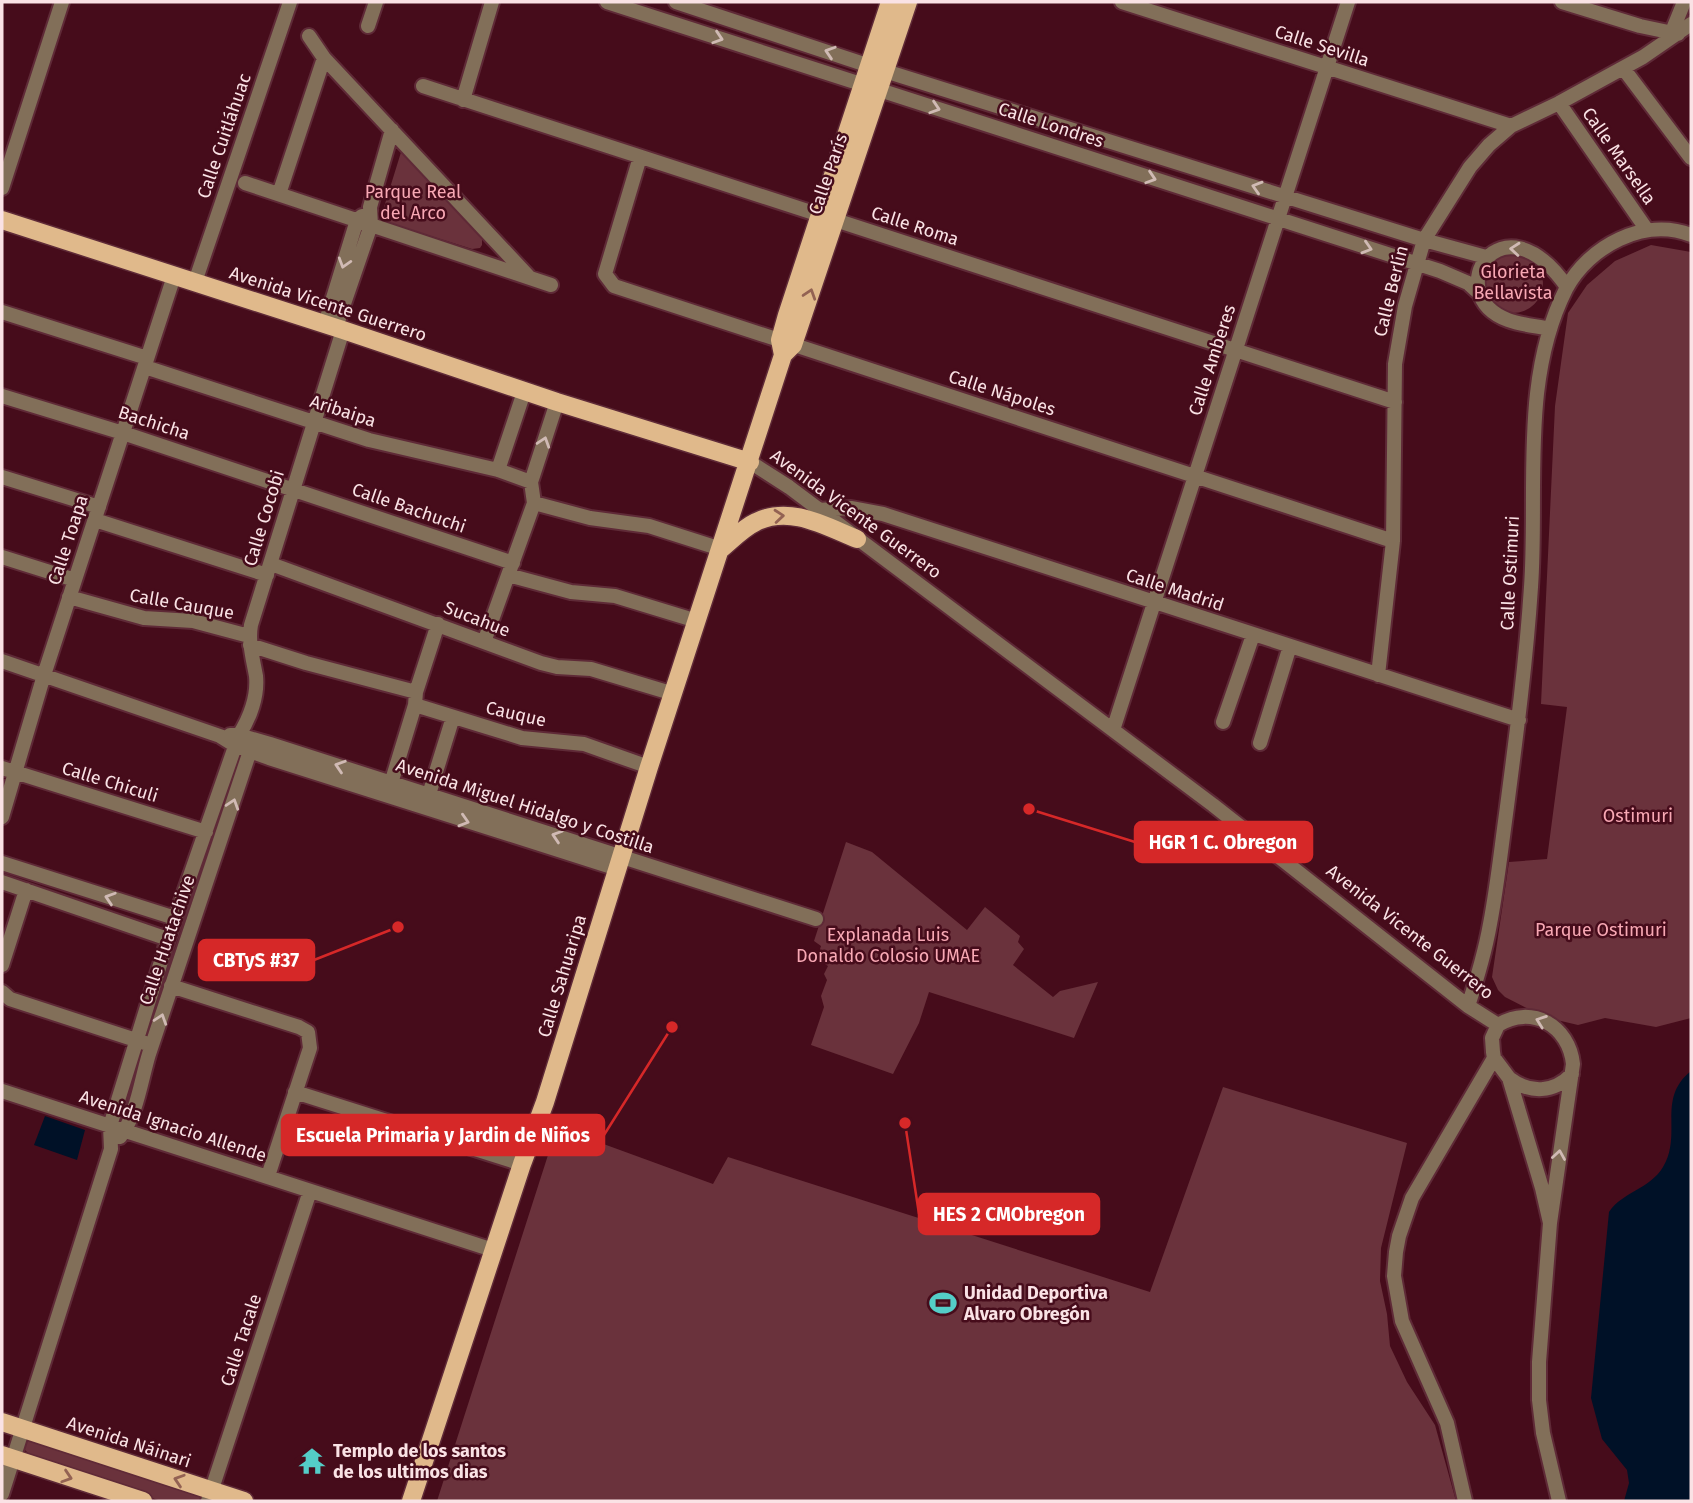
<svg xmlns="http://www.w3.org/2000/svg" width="1693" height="1503" viewBox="0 0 1693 1503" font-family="'Fira Sans',sans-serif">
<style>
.green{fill:#6a323c}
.water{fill:#001127}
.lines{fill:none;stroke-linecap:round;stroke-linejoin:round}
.minor-casing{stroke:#5f2a37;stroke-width:18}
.major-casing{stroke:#5f2a37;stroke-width:21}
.minor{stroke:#826f59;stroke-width:14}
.major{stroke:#e0b98b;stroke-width:18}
.oneway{stroke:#d0bab4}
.oneway2{stroke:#936253}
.labels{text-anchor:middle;stroke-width:5;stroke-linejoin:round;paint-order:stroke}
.street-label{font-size:18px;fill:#fae2e5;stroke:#460c1b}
.park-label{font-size:18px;fill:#f8a8b4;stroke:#460c1b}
.poi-label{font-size:18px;font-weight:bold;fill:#fae2e5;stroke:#460c1b;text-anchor:start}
.leader{fill:none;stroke:#d62828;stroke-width:2.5}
.callout-dot{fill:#d62828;stroke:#460c1b;stroke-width:2.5}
.callout{fill:#d62828;stroke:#d62828;stroke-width:2.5}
.callout-label{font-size:19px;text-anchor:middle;font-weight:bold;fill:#fff}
</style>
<rect width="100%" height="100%" fill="#460c1b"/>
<path class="green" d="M 402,149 L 482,239 L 482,245 L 480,248 L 472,249 L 380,220 Z
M 1651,245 L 1691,252 L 1691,1018 L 1656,1027 L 1605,1018 L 1578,1025 L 1544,1017 L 1505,997 L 1498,990 L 1492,977 L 1509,862 L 1547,859 L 1567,707 L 1541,704 L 1555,406 L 1568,313 L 1587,285 L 1615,261 Z
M1483 283a30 30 0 1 1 60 0a30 30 0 1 1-60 0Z
M 846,842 L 872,852 L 967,930 L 985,907 L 1020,936 L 1018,942 L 1024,949 L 1013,965 L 1053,997 L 1060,991 L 1098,982 L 1074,1038 L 929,992 L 919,1023 L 893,1074 L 811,1045 L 824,1007 L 821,996 L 827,980 L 824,974 L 828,966 L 817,959 L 821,946 L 814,941 Z
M 1223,1087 L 1407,1143 L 1381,1248 L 1380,1281 L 1387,1314 L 1390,1346 L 1407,1382 L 1435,1425 L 1456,1501 L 437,1501 L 557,1127 L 713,1184 L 728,1157 L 1150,1292 Z
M 28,1440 L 200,1494 L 203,1498 L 201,1501 L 161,1501 L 36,1461 L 24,1449 Z"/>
<path class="water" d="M 1691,1071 L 1691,1501 L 1624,1501 L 1629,1483 L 1627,1470 L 1602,1439 L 1591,1398 L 1609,1212 C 1622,1192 1650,1189 1663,1167 C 1683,1134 1656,1099 1691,1071 Z
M 45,1116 L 85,1130 L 77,1160 L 34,1145 Z"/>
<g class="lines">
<defs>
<path id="minor" d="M 607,2 L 1440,271 L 1468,283 L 1479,293
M 676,2 L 885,71 L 1424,240 L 1486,257
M 1122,2 L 1511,126
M 1562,2 L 1640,26 L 1678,34
M 368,26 L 376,2
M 309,36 L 324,58 L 530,278
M 1669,39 L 1684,2
M 1623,68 L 1691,158
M 423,86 L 1395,402
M 463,100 L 492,2
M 1559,103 L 1647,230
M 640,157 L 605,274 L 614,286 L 1393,541
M 245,183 L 551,285
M 2,188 L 62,2
M 279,194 L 324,58
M 195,282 L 290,2
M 2,312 L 147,358
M 325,324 L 357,220 L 362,216
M 336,327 L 371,225 L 370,207 L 392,130
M 1550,329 C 1537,326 1521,325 1508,320 C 1439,294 1501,192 1567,287
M 145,367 L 369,440 L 498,470 L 531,482
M 2,396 L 123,433 L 513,563
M 750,462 L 789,487 L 1213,805 L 1468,1006 L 1498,1025
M 498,470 L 524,392
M 2,477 L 99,507
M 534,503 L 590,518 L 649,526 L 721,549
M 818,510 L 851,508 L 883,514 L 1519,720
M 95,520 L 267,575
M 2,557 L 75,580
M 271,564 L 541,663 L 557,667 L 591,669 L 674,694
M 508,575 L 571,592 L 615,596 L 697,621
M 69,597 L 144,618 L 193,621 L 249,636
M 484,642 L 534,503 L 531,482 L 557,402
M 250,645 L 306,663 L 416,692
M 2,661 L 220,736 L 236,746 L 269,758 L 618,869
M 1378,675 L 1393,541 L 1395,364 L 1405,306 L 1424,240 L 1470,167 L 1489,145 L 1511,126 L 1559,103 L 1643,57 L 1691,24
M 415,705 L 522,738 L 584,744 L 649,767
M 1223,722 L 1253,635
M 1113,730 L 1348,2
M 230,735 L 239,735 L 270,744 L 816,919
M 1260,743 L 1290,646
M 2,768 L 206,832
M 389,790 L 415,705 L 416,692 L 438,624
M 426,804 L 453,717
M 2,817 L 44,675 L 174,276
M 2,863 L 175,918
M 2,882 L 168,939
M 2,965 L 26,890
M 171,986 L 299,1027 L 308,1032 L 310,1048 L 268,1176
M 2,992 L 10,999 L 145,1043
M 1468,1006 C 1477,979 1485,952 1490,924 C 1497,888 1501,850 1506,814 C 1516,738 1526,663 1531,587 C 1538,490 1520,380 1566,289 C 1589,246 1644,217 1691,235
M 1509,1078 C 1530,1094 1554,1093 1572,1074
M 2,1091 L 493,1250
M 295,1092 L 522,1164
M 120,1137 C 137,1115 141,1080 149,1054 L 253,742
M 1550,1223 L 1542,1188 L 1509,1078 L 1494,1058 L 1493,1052 L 1492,1038 L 1498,1025 C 1532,1004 1569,1026 1573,1064 L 1550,1223 L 1539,1362 L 1539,1400 L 1543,1433 L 1559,1501
M 2,1494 L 111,1149 L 110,1126 L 168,939 L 239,735 C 250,718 258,696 256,676 C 253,659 248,642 251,625 L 343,330
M 208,1501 L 310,1191
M 1465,1501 L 1447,1423 L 1402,1321 L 1394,1276 L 1396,1252 L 1399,1236 L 1412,1198 L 1494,1058"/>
<path id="major" d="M 2,220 L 343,330 L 557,402 L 750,462
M 783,355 L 793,345 L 908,2
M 721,549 C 732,540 743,528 756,522 C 790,505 825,526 857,539
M 2,1422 L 244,1501
M 2,1455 L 143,1501
M 411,1501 L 522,1164 L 545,1102 L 649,767 L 783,355 L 780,340 L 787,315 L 890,2"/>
</defs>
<use href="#minor" class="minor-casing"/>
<use href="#major" class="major-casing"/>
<use href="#minor" class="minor"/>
<use href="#major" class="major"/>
</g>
<defs><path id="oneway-chevron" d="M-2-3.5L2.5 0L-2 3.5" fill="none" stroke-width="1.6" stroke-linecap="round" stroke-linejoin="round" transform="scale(1.75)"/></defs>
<g class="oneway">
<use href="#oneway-chevron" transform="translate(718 38) rotate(18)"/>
<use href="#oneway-chevron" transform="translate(830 52) rotate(-162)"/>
<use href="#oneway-chevron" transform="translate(935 108) rotate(18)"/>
<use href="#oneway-chevron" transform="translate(1151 178) rotate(18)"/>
<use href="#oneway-chevron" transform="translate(1257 187) rotate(-163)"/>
<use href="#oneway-chevron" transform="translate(1367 248) rotate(17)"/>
<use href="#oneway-chevron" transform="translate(1515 249) rotate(-175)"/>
<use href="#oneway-chevron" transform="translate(344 263) rotate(107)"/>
<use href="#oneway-chevron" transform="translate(544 442) rotate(-72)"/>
<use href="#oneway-chevron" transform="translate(340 766) rotate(-162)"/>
<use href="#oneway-chevron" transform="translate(233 804) rotate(-72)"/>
<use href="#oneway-chevron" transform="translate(464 821) rotate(17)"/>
<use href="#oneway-chevron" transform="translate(557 836) rotate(-162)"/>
<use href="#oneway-chevron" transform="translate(110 898) rotate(-162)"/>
<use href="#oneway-chevron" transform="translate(161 1019) rotate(-72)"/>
<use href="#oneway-chevron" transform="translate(1541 1021) rotate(-160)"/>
<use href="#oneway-chevron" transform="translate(1559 1155) rotate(-81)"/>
</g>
<g class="oneway2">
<use href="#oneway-chevron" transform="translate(810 294) rotate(-72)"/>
<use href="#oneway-chevron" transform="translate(779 516) rotate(-5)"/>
<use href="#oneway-chevron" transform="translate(67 1477) rotate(18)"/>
<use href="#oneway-chevron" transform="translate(179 1480) rotate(-162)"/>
</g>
<defs>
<symbol id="stadium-bare" viewBox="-9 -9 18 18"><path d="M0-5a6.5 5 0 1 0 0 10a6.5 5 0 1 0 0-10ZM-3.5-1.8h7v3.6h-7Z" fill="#54cdc7" stroke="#460c1b" stroke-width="2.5" paint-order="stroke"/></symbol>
<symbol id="temple-bare" viewBox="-9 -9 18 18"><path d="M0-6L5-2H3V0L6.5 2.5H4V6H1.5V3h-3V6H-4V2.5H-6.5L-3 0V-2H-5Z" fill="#54cdc7" stroke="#460c1b" stroke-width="2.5" paint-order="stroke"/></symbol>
</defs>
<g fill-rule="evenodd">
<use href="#stadium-bare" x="924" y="1284" width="38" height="38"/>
<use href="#temple-bare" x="293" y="1442" width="38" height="38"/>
</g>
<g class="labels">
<g class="street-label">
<text transform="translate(1322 46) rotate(18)" y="6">Calle Sevilla</text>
<text transform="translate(1051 125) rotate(18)" y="6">Calle Londres</text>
<text transform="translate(224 136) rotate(-71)" y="6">Calle Cuitláhuac</text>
<text transform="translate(1619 156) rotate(55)" y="6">Calle Marsella</text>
<text transform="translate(828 174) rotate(-71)" y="6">Calle París</text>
<text transform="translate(915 226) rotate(18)" y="6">Calle Roma</text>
<text transform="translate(1391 291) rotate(-76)" y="6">Calle Berlín</text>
<text transform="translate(328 304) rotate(18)" y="6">Avenida Vicente Guerrero</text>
<text transform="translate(1212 360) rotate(-72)" y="6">Calle Amberes</text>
<text transform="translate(1002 393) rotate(18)" y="6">Calle Nápoles</text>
<text transform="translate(343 411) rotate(18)" y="6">Aribaipa</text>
<text transform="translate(154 423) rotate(18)" y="6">Bachicha</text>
<text transform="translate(409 508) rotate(19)" y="6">Calle Bachuchi</text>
<text transform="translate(856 514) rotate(36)" y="6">Avenida Vicente Guerrero</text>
<text transform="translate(264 518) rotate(-73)" y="6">Calle Cocobi</text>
<text transform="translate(68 540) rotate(-72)" y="6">Calle Toapa</text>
<text transform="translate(1510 573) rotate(-87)" y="6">Calle Ostimuri</text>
<text transform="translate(1175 590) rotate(18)" y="6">Calle Madrid</text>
<text transform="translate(182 604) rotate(10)" y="6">Calle Cauque</text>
<text transform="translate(477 619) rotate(21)" y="6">Sucahue</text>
<text transform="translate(516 714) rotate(13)" y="6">Cauque</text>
<text transform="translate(110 782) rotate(17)" y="6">Calle Chiculi</text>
<text transform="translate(525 806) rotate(18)" y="6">Avenida Miguel Hidalgo y Costilla</text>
<text transform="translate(1410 932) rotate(38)" y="6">Avenida Vicente Guerrero</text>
<text transform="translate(167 940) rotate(-71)" y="6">Calle Huatachive</text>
<text transform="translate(562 976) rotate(-73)" y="6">Calle Sahuaripa</text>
<text transform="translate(173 1126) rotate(18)" y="6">Avenida Ignacio Allende</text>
<text transform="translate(241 1340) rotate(-72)" y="6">Calle Tacale</text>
<text transform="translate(129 1442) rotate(18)" y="6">Avenida Náinari</text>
</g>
<g class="park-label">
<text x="413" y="198">Parque Real<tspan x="413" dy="21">del Arco</tspan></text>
<text x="1513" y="278">Glorieta<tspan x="1513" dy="21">Bellavista</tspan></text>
<text x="1638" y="822">Ostimuri</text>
<text x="1601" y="936">Parque Ostimuri</text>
<text x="888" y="941">Explanada Luis<tspan x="888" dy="21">Donaldo Colosio UMAE</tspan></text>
</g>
<g class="poi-label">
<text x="964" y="1299">Unidad Deportiva<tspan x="964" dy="21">Alvaro Obregón</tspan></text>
<text x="333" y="1457">Templo de los santos<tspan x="333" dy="21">de los ultimos dias</tspan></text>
</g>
</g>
<path class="leader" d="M1029 809L1135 842M398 927L314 960M672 1027L604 1135M905 1123L919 1214"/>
<g class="callout-dot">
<circle cx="1029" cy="809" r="7"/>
<circle cx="398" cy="927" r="7"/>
<circle cx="672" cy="1027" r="7"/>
<circle cx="905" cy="1123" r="7"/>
</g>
<g class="callout">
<rect x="1135" y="822" width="177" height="40" rx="7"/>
<rect x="199" y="940" width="115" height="40" rx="7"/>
<rect x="282" y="1115" width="322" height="40" rx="7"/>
<rect x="919" y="1194" width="180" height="40" rx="7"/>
</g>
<g class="callout-label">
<text x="1223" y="849">HGR 1 C. Obregon</text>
<text x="256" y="967">CBTyS #37</text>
<text x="443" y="1142">Escuela Primaria y Jardin de Niños</text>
<text x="1009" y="1221">HES 2 CMObregon</text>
</g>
<rect width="1693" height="1503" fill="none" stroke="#fae2e5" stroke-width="7"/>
</svg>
